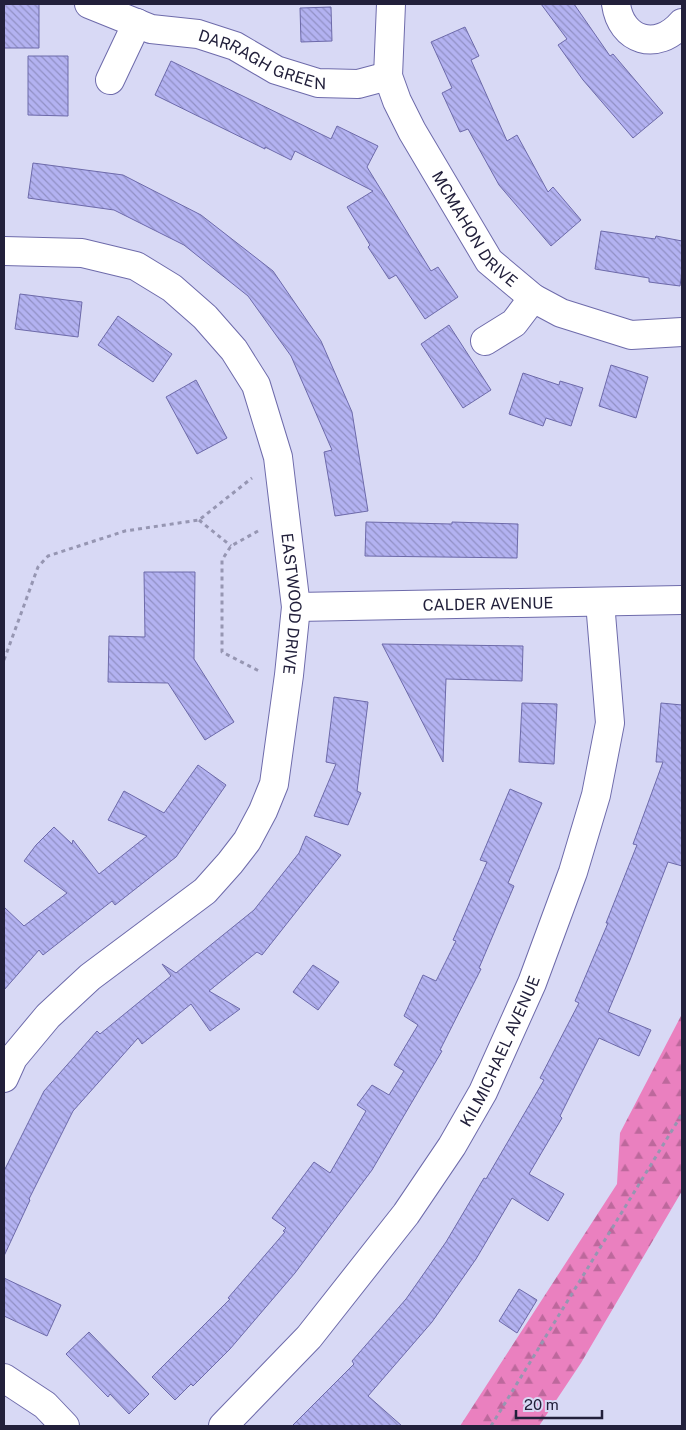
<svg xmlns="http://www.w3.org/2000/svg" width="686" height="1430" viewBox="0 0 686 1430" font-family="'Public Sans',sans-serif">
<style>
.forest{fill:url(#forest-firs)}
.building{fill:url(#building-back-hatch);stroke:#6d6aaa}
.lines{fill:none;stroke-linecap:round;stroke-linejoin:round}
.minor-casing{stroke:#6e6bab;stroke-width:30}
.path{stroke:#9696b2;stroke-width:3;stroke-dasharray:4 4;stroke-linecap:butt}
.minor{stroke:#fff;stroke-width:28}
.labels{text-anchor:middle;stroke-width:5;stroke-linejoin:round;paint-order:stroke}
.street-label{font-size:16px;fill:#22203b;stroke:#d8d9f5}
</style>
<defs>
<pattern id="forest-firs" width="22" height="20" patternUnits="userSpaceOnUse" patternTransform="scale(1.25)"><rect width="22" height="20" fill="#ea80bf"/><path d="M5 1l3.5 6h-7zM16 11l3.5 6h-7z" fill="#bd689c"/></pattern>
<pattern id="building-back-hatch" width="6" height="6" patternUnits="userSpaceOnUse" patternTransform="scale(1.25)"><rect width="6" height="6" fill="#b3b2f1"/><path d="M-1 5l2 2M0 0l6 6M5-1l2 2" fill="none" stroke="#9190c4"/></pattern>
</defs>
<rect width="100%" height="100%" fill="#d8d9f5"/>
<path class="forest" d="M 682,1014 L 682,1191 L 581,1363 L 539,1426 L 460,1426 L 617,1184 L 620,1133 Z"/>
<path class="building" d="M 4,4 L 39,4 L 39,48 L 4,48 Z
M 541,4 L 574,4 L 610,56 L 613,54 L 663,113 L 633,138 L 583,80 L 558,45 L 567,39 Z
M 331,7 L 332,41 L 301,42 L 300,8 Z
M 465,27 L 479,56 L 471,60 L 507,141 L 517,135 L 548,192 L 553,187 L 581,220 L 551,246 L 499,185 L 468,129 L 460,132 L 442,93 L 452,88 L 431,42 Z
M 28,56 L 68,56 L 68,116 L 28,115 Z
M 171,61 L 331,139 L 337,126 L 378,146 L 367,167 L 431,271 L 438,267 L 458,297 L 425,319 L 396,275 L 389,279 L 368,247 L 370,245 L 347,207 L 373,191 L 295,151 L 291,160 L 265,147 L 265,149 L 155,95 Z
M 33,163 L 123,175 L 201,215 L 273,271 L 321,341 L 352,412 L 368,511 L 335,516 L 324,452 L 332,450 L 291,356 L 248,296 L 184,245 L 114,210 L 28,198 Z
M 601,231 L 655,239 L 656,236 L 682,241 L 682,272 L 680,286 L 649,282 L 649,278 L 595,269 Z
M 20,294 L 82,302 L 78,337 L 15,329 Z
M 118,316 L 172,354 L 153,382 L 98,345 Z
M 449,325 L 491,390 L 463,408 L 421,344 Z
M 611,365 L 648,377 L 636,418 L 599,406 Z
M 523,373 L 559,385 L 560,381 L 583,388 L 571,426 L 546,418 L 543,426 L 509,414 Z
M 196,380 L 227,438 L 197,454 L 166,397 Z
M 366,522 L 452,524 L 452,522 L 518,524 L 517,558 L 365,556 Z
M 144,572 L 195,572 L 194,659 L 234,722 L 205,740 L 168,683 L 108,682 L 109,636 L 145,637 Z
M 382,644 L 523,646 L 522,681 L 446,679 L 443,762 Z
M 334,697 L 368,702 L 357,791 L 361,793 L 348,825 L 314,816 L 336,764 L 326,762 Z
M 522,703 L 557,704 L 554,764 L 519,762 Z
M 661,703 L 682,705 L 682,866 L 668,862 L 630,960 L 608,1012 L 651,1030 L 639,1056 L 599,1038 L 560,1116 L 562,1118 L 529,1174 L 564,1194 L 548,1221 L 512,1198 L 476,1259 L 432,1322 L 368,1396 L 402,1426 L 292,1426 L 354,1364 L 352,1361 L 406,1299 L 446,1242 L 484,1178 L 486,1179 L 544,1080 L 540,1078 L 579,1003 L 575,1001 L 608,923 L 606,923 L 637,845 L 633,844 L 663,762 L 656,762 Z
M 198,765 L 226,785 L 176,857 L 115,905 L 112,901 L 43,955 L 39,950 L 4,990 L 4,907 L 24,926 L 67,893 L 24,861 L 36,845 L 54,827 L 72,844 L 73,840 L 99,874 L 147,836 L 108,820 L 124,791 L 164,813 Z
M 510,789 L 542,803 L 508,883 L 514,886 L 479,968 L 481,969 L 440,1050 L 442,1051 L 372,1170 L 295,1273 L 230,1349 L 193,1386 L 191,1384 L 175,1400 L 152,1377 L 230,1299 L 228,1298 L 285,1232 L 283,1231 L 286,1228 L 272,1218 L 314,1162 L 330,1173 L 366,1111 L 357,1105 L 372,1085 L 389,1095 L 404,1071 L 394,1065 L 418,1025 L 404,1016 L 423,975 L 436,981 L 456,941 L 453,940 L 487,862 L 480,860 Z
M 306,836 L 341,855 L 262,955 L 257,952 L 209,991 L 240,1009 L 210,1031 L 191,1004 L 142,1044 L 138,1038 L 73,1111 L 29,1199 L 30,1200 L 4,1256 L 4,1171 L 44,1091 L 97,1031 L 100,1034 L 171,976 L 162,964 L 176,973 L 254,910 L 299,853 Z
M 313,965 L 339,982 L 318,1010 L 293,992 Z
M 4,1278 L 61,1305 L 47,1336 L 4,1316 Z
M 519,1289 L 537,1300 L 517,1333 L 499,1321 Z
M 89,1332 L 149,1394 L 129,1414 L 110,1394 L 108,1397 L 66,1354 Z"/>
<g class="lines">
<defs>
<g id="minor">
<path id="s1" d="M 89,4 L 151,29 L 198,34 L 235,46 L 276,70 L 318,83 L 358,84 L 388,76"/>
<path id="s2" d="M 391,4 L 388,76 L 397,101 L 412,131 L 489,261 L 533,298 L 561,313 L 631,335 L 682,332"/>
<path d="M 616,4 C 621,41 657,52 682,23"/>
<path d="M 110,80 L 137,23"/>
<path id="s3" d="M 4,251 L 82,253 L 136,266 L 172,288 L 205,317 L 234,350 L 256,385 L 278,457 L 296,607 L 289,675 L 274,784 L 263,811 L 247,841 L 230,863 L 205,891 L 90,977 L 48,1016 L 13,1058 L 4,1078"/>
<path d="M 485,341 L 514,323 L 533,298"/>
<path id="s4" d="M 296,607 L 682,600"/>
<path d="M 4,1378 L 45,1405 L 65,1426"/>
<path id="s5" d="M 223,1426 L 309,1337 L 406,1214 L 452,1146 L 483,1092 L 532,983 L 573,872 L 596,795 L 610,723 L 600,602"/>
</g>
</defs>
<use href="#minor" class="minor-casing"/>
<path class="path" d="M 199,520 L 231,546
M 258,531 L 231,546 L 222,560 L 222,652 L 261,672
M 4,660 L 38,567 L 48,556 L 125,531 L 199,520 L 252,478
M 491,1426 L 682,1114"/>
<use href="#minor" class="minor"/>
</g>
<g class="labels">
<g class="street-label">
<text dy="6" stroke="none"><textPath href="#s1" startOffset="184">DARRAGH GREEN</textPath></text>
<text dy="6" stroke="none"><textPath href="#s2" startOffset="249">MCMAHON DRIVE</textPath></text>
<text dy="6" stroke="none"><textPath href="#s3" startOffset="528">EASTWOOD DRIVE</textPath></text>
<text dy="6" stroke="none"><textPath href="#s4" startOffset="192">CALDER AVENUE</textPath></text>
<text dy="6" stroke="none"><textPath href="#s5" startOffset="469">KILMICHAEL AVENUE</textPath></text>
</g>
</g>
<rect width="686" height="1430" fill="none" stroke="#22203b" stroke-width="10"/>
<path d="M516 1410v8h86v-8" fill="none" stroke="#22203b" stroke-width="2.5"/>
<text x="524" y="1410" font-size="15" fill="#22203b" stroke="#d8d9f5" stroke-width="4" paint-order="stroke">20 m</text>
</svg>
